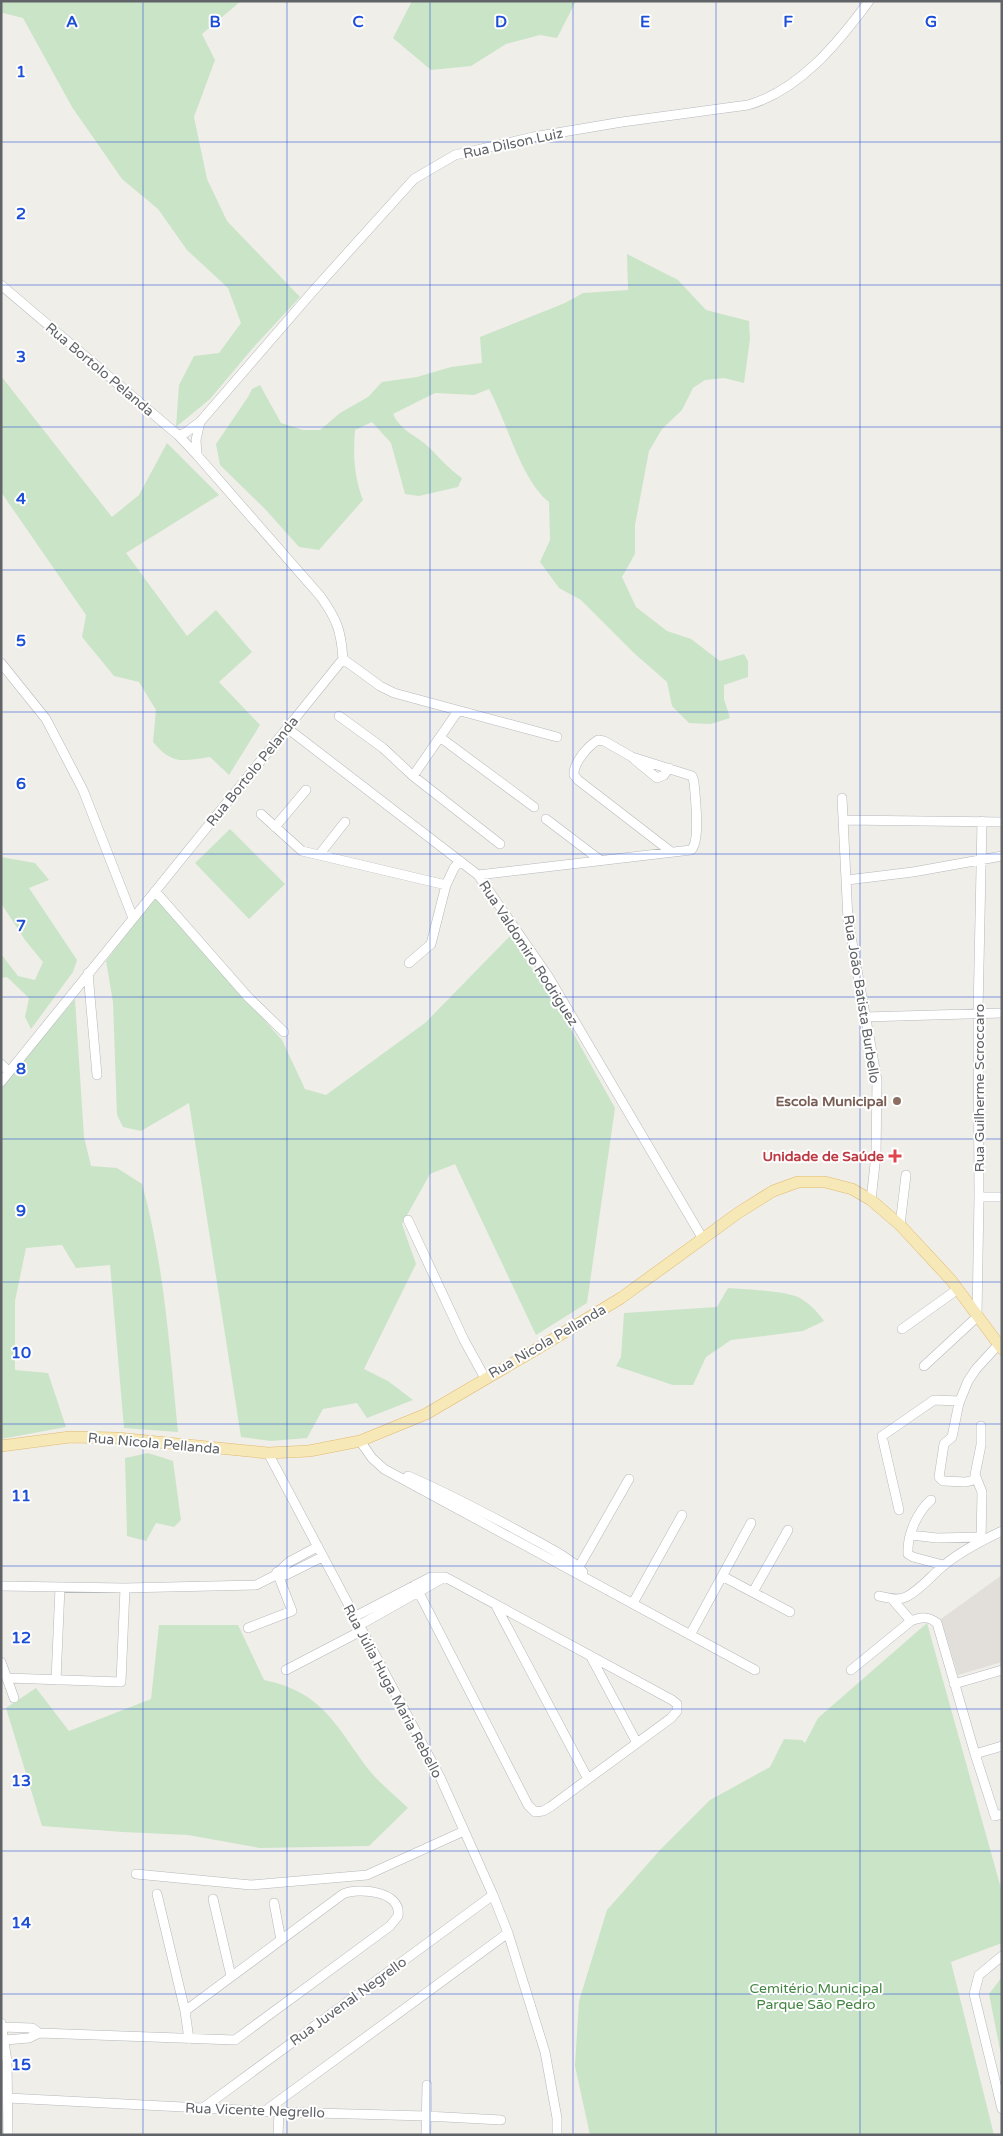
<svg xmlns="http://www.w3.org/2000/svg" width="1003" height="2136" viewBox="0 0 1003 2136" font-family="'Varela Round',sans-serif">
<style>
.education{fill:#e2dfda}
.green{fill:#cae4c8}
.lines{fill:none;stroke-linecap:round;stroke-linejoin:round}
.minor-casing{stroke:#b5b8bb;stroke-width:10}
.major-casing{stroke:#e2ba70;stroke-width:12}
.minor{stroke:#fff;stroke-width:9}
.major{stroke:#f6e8b7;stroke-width:11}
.grid{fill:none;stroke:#1d4ed8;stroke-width:1;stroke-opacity:0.55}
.education-dot{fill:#8d6e63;stroke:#fff;stroke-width:2}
.health-dot{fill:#e0444e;stroke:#fff;stroke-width:2}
.labels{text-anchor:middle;stroke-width:4;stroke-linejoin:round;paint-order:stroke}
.street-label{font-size:14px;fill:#606367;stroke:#fff}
.education-label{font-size:14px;font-weight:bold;fill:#785e54;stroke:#fff;text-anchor:end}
.health-label{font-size:14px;font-weight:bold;fill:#be3a42;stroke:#fff;text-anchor:end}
.park-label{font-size:14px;fill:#428441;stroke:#fff}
.grid-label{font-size:16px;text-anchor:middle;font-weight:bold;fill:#1d4ed8;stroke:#fff;stroke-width:4;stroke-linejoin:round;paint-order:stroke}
</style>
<rect width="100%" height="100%" fill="#f0eee9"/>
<path class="education" d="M 1002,1575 L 1002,1662 L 958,1675 L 941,1619 Z"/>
<path class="green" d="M 1,1 L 241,1 L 202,34 L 215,60 L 194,117 L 207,179 L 227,221 L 300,297 L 252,349 L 210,399 L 176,427 L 179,385 L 194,356 L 219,353 L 241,323 L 228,288 L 187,250 L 158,209 L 122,179 L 72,107 L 23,18 L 3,13 L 1,14 Z
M 412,1 L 576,1 L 557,38 L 540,35 L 506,44 L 471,66 L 431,70 L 393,38 Z
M 627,254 L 678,280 L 706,310 L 749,321 L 750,339 L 744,383 L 724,378 L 705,380 L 693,388 L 682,410 L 662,429 L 649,451 L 635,525 L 635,554 L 622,577 L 636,607 L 667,631 L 691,639 L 720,661 L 744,654 L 748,661 L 748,677 L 724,685 L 724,699 L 730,718 L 711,724 L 689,723 L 672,706 L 667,682 L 635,654 L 581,600 L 559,588 L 540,562 L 550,540 L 549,502 C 521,480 507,422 489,389 L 474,395 L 435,393 L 393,414 C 400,429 411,433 424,443 C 437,454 447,468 462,478 L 458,487 L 419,496 L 405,494 L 391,443 L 372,422 L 355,430 C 353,455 354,477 363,500 L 319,550 L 299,547 L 265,509 L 220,465 L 216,444 L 248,397 L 252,389 L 260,385 L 281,423 L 303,430 L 320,430 L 340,413 L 368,397 L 382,382 L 417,377 L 451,367 L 482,363 L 480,337 L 565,303 L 583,293 L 628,290 Z
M 1,376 L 112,517 L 139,495 L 167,443 L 219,495 L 126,553 L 187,636 L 216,610 L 252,652 L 219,682 L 260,725 L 229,775 L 210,757 C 182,761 172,765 153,742 L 156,710 L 139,682 L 114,676 L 82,637 L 86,615 L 1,492 Z
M 230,829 L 285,884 L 249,919 L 195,863 Z
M 1,857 L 35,863 L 49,880 L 29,888 L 77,960 L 73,972 L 31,1029 L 25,1017 L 29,998 L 7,977 L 1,978 L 1,954 L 18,976 L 35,980 L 43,962 L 25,940 L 1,903 Z
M 155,896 L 282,1040 L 305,1089 L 326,1095 L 425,1023 L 510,936 L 562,1013 L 615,1108 L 587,1303 L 536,1335 L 455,1164 L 430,1174 L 402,1224 L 416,1264 L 364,1369 L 388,1381 L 413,1400 L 367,1418 L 357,1403 L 323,1409 L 307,1438 L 271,1441 L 241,1437 L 189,1103 L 141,1131 L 123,1127 L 117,1115 L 113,1002 L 106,961 Z
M 75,999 L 84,1137 L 91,1166 L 117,1168 L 142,1184 C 164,1262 170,1352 178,1432 L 124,1428 L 110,1265 L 76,1268 L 62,1245 L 26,1248 L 15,1301 L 15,1370 L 48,1373 L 66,1427 L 1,1439 L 1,1087 Z
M 728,1288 C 744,1289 785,1291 798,1297 C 809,1303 817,1311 824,1321 L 803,1331 L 731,1340 L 706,1357 L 693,1385 L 673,1385 L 616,1366 L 621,1357 L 624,1313 L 717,1307 Z
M 148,1453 L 173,1461 L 181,1520 L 174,1527 L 156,1523 L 146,1541 L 127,1536 L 125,1458 Z
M 927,1623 L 1002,1892 L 1002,1943 L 951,1962 L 994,2135 L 590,2135 L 575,2066 L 579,2001 L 607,1910 L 660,1850 L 710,1800 L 770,1767 L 784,1739 L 802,1740 L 805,1743 L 818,1718 Z
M 159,1625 L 238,1625 L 264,1680 C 323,1692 336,1726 369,1770 C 380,1784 395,1795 408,1808 L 369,1846 L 260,1848 L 188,1835 L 123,1832 L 42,1826 L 6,1708 L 36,1688 L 69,1731 L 151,1699 Z
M 1002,1977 L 1002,2060 L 989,1994 Z"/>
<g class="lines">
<defs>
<path id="minor" d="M 1,285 L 178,435 L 197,455
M 178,435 L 185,433 L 200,422 L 314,290 L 414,179 L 455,155 L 533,137 L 622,122 L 748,105 C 800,90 838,43 869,1
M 343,659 L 380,686 L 394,693 L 557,737
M 1,663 L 46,719 L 83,790 L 133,918
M 339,716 L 383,748 L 413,776 L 500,844
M 287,728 L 478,875 L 548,976 L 703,1239
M 441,738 L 534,807
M 635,760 L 657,778 L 664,775 L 669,768
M 413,776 L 458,711
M 842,798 L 848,920 L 877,1080 L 876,1155 L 871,1200
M 261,814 L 302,851 L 446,885 L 454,868 L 460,861
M 546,819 L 600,860
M 844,820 L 1002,822
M 275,827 L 306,790
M 319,855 L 345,822
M 478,875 L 691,850 C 701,841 695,796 694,782 L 692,776 L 632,757 L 604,741 L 598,740 C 588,746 573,763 574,775 L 578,780 L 670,851
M 847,880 L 913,872 L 1002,856
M 155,891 L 248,997 L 284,1032
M 409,963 L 431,944 L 446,885
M 88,973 L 97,1075
M 865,1017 L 1002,1013
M 1,1064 L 9,1072
M 1,1082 L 343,659 C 341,630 337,620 321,597 L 197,455 L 196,440 L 200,422
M 979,1197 L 1002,1197
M 408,1220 L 464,1340 L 485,1378
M 900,1225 L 906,1175
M 902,1329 L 958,1289
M 924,1366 L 977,1317 L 979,1197 L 978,1013 L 982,821
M 360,1441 L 372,1458 L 384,1469 L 755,1670
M 268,1453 L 440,1777 L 493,1895 L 508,1933 L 545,2052 L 557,2118 L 557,2135
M 408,1476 C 452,1495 493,1517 535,1540 C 551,1549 570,1558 583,1572
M 977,1479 L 966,1482 L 943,1481 L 939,1477 L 944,1444 L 952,1437 L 959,1403 L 968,1381 L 976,1369 L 998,1345
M 931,1500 C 917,1512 907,1535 908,1554 L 913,1557 L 943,1565
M 899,1510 L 882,1436 L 934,1400 L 960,1401
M 911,1535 L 937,1538 L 981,1537
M 981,1541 L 982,1492 L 975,1475 L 981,1445 L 981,1426
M 576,1572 L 629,1479
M 274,1576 L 286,1575 L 322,1557
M 722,1576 L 790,1612
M 1,1586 L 125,1588 L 256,1585 L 274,1576 L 289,1562 L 317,1547
M 753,1592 L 788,1530
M 879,1596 C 888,1598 898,1601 906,1597 C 920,1590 930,1577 942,1567 C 959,1552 981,1541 1002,1531
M 892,1599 L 911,1621 C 922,1617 928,1616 937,1623 L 975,1754 L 995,1816 L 1002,1814
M 633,1603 L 682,1515
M 495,1604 L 588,1779
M 354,1617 L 431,1577 L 445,1577 L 672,1700 L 677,1704 L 677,1711 L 671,1718 L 550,1807 L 543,1811 L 535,1812 L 528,1805 L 415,1585
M 358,1626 L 445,1577
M 248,1628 L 292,1611 L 277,1572
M 690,1635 L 751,1523
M 591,1657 L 637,1743
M 1,1662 L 14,1698
M 286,1670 L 361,1631
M 851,1670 L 911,1621
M 7,1678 L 121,1682 L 125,1588
M 56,1680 L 60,1587
M 954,1684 L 1002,1670
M 975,1754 L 1002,1746
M 136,1874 L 251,1885 L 367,1875 L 464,1831
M 157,1894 L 185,2011 L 189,2039
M 213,1899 L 231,1976
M 274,1903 L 281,1940
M 1002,1956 L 979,1975 L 974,1994 L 1002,2109
M 1,2023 L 7,2061 L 8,2135
M 2,2027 L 32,2028 L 39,2033
M 5,2040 L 29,2038 L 39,2033 L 235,2040 L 390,1926 L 398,1916 C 402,1891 359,1887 343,1894 L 185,2011
M 8,2098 L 279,2112 L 426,2116 L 501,2120
M 203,2108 L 493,1895
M 265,2111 L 508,1933
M 278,2135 L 279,2112
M 426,2135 L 427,2085"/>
<path id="major" d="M 1,1446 L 70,1437 L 117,1438 L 268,1453 L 309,1451 L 360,1441 L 426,1414 L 535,1350 L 621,1298 L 738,1213 L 773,1191 L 798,1182 L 825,1182 L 852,1189 L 871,1200 L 900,1225 L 951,1280 L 1002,1349"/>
</defs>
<use href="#minor" class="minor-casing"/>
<use href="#major" class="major-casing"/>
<use href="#minor" class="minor"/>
<use href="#major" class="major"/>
</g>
<path class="grid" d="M 143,1 L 143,2135M 287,1 L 287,2135M 430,1 L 430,2135M 573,1 L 573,2135M 716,1 L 716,2135M 860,1 L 860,2135M 1,142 L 1002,142M 1,285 L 1002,285M 1,427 L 1002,427M 1,570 L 1002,570M 1,712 L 1002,712M 1,854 L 1002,854M 1,997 L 1002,997M 1,1139 L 1002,1139M 1,1282 L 1002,1282M 1,1424 L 1002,1424M 1,1566 L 1002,1566M 1,1709 L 1002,1709M 1,1851 L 1002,1851M 1,1994 L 1002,1994"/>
<circle class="education-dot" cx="897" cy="1101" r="5"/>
<path class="health-dot" d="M892.5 1148.5h5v5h5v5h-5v5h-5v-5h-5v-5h5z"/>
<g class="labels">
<g class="street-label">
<text transform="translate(513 143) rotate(-12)" y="5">Rua Dilson Luiz</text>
<text transform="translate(100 369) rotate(40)" y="5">Rua Bortolo Pelanda</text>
<text transform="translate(252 771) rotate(-51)" y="5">Rua Bortolo Pelanda</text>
<text transform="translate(529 953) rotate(57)" y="5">Rua Valdomiro Rodriguez</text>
<text transform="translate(862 999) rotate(81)" y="5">Rua João Batista Burbello</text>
<text transform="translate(979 1088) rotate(-90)" y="5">Rua Guilherme Scroccaro</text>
<text transform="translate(547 1341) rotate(-30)" y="5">Rua Nicola Pellanda</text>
<text transform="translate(154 1443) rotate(5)" y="5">Rua Nicola Pellanda</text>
<text transform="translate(393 1691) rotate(62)" y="5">Rua Júlia Huga Maria Rebello</text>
<text transform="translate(348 2001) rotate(-36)" y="5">Rua Juvenal Negrello</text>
<text transform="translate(255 2110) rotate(2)" y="5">Rua Vicente Negrello</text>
</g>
<g class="education-label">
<text x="887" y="1106">Escola Municipal</text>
</g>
<g class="health-label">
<text x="884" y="1161">Unidade de Saúde</text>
</g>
<g class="park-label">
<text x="816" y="1993">Cemitério Municipal<tspan x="816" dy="16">Parque São Pedro</tspan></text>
</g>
</g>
<g class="grid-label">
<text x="72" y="27">A</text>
<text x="215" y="27">B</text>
<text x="358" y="27">C</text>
<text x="501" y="27">D</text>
<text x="645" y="27">E</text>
<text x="788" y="27">F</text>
<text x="931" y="27">G</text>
<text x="21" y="77">1</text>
<text x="21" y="219">2</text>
<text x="21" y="362">3</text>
<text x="21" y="504">4</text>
<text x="21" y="646">5</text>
<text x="21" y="789">6</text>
<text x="21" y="931">7</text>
<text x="21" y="1074">8</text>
<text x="21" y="1216">9</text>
<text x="21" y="1358">10</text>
<text x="21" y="1501">11</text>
<text x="21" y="1643">12</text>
<text x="21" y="1786">13</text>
<text x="21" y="1928">14</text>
<text x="21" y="2070">15</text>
</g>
<rect width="1003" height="2136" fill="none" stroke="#606367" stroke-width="5"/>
</svg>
